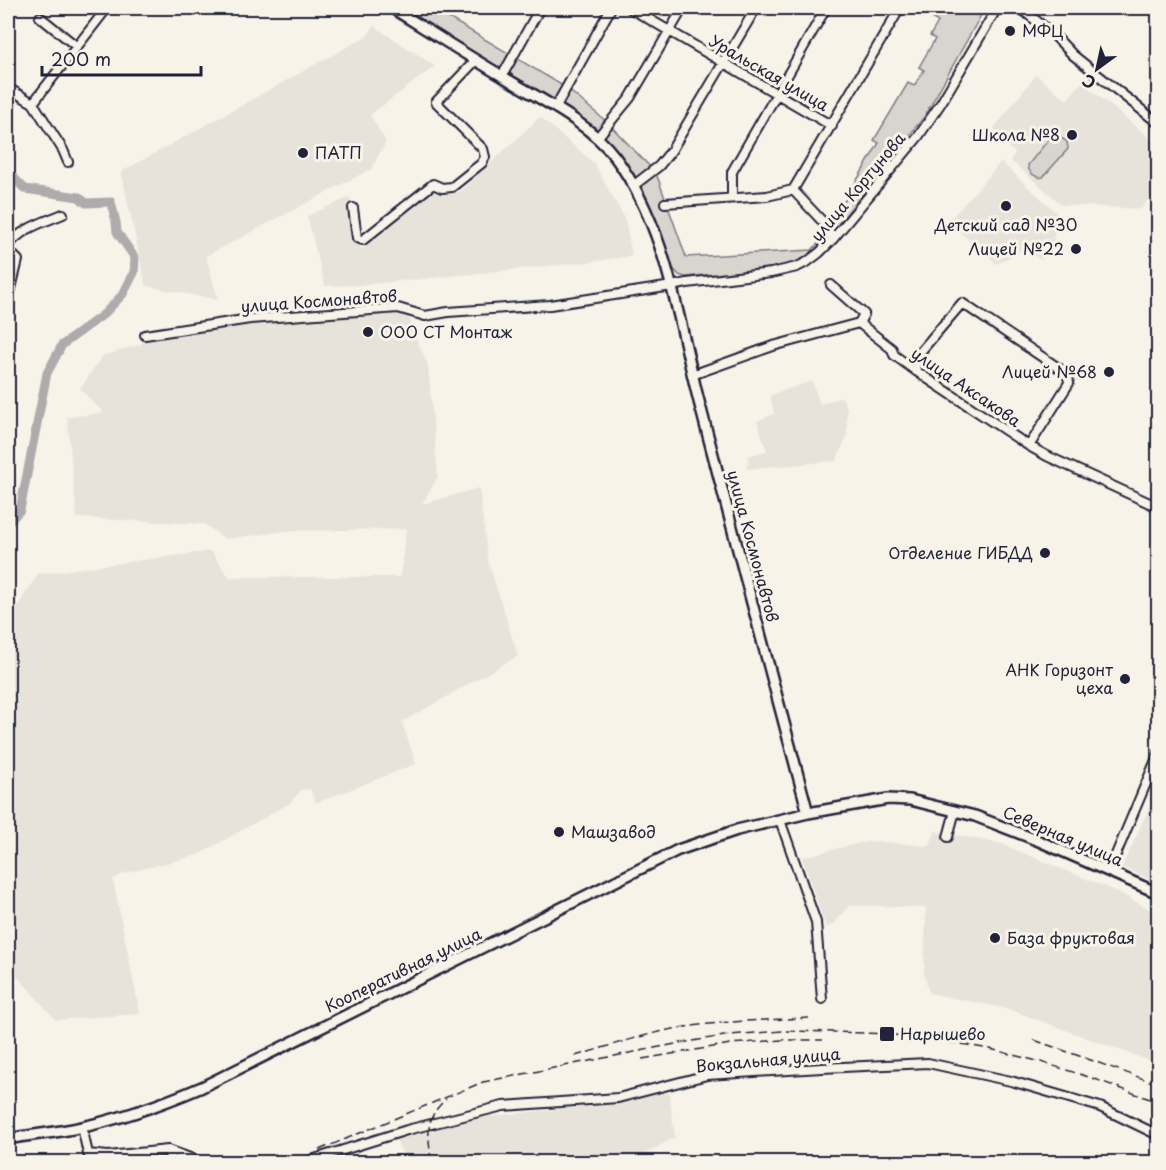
<svg xmlns="http://www.w3.org/2000/svg" width="1166" height="1170" viewBox="0 0 1166 1170" font-family="'Playpen Sans',sans-serif">
<style>
.built{fill:#e7e3db}
.green{fill:#d8d5cf;stroke:#7d7c85;stroke-width:1.5}
.lines{fill:none;stroke-linecap:round;stroke-linejoin:round}
.river{stroke:#aeabad;stroke-width:9}
.minor-casing{stroke:#22223b;stroke-width:12}
.major-casing{stroke:#22223b;stroke-width:14}
.minor{stroke:#f7f3e8;stroke-width:8}
.major{stroke:#f7f3e8;stroke-width:9}
.rail{stroke:#22223b;stroke-width:1.5;stroke-dasharray:9 4.5;stroke-linecap:butt}
.poi-dot{fill:#22223b;stroke:#f7f3e8;stroke-width:2}
.labels{text-anchor:middle;stroke-width:6;stroke-linejoin:round;paint-order:stroke}
.poi-label{font-size:16px;fill:#22223b;stroke:#f7f3e8;text-anchor:start}
.street-label{font-size:16px;fill:#22223b;stroke:#f7f3e8}
</style>
<rect width="100%" height="100%" fill="#f7f3e8"/>
<filter id="ink" filterUnits="userSpaceOnUse"><feTurbulence type="fractalNoise" baseFrequency=".0167" numOctaves="2"/><feDisplacementMap in="SourceGraphic" scale="12" xChannelSelector="R" yChannelSelector="G"/><feConvolveMatrix kernelMatrix="1 2 1 2 8 2 1 2 1" color-interpolation-filters="sRGB"/></filter>
<g filter="url(#ink)">
<path class="built" d="M 374,26 L 435,66 L 370,115 L 386,142 L 371,169 L 206,256 L 218,300 L 146,286 L 121,172 L 367,36 Z
M 1036,75 L 1067,100 L 1082,82 L 1158,145 L 1158,187 L 1141,209 L 1062,205 L 1010,160 L 1015,153 L 1001,142 L 994,128 Z
M 540,117 L 594,163 L 625,219 L 632,256 L 589,262 L 362,285 L 325,286 L 307,216 L 350,197 L 361,249 L 428,186 L 460,192 Z
M 1001,162 L 1057,213 L 1053,243 L 1041,260 L 1023,249 L 997,264 L 948,222 Z
M 407,310 L 416,338 L 428,365 L 438,476 L 422,504 L 479,488 L 488,561 L 518,656 L 402,722 L 416,764 L 316,803 L 310,789 L 301,790 L 290,803 L 198,855 L 123,874 L 113,879 L 140,1014 L 56,1020 L 8,966 L 8,901 L 13,899 L 8,882 L 8,621 L 38,574 L 211,551 L 229,577 L 400,577 L 406,529 L 286,531 L 225,539 L 204,524 L 77,518 L 67,417 L 104,413 L 80,389 L 102,356 L 142,344 L 141,335 L 258,322 Z
M 812,381 L 820,404 L 842,397 L 847,408 L 847,437 L 836,461 L 747,469 L 746,465 L 749,464 L 747,456 L 767,451 L 757,421 L 774,414 L 770,395 Z
M 1158,788 L 1158,883 L 1122,867 Z
M 935,831 L 1002,844 L 1118,892 L 1158,914 L 1158,1064 L 1008,1009 L 929,993 L 924,973 L 926,908 L 875,906 L 849,906 L 834,924 L 826,928 L 802,857 L 860,843 L 875,841 L 929,846 Z
M 669,1092 L 675,1137 L 631,1162 L 407,1162 L 395,1138 L 474,1118 L 579,1107 Z"/>
<path class="green" d="M 397,8 L 432,8 L 565,87 L 607,122 L 656,173 L 686,257 L 812,250 L 821,240 L 819,215 L 832,222 L 879,143 L 874,140 L 908,83 L 914,86 L 924,70 L 919,67 L 935,39 L 930,36 L 938,22 L 933,19 L 940,8 L 945,8 L 950,11 L 953,8 L 985,8 L 924,117 L 816,252 L 807,259 L 787,267 L 685,277 L 679,275 L 670,265 L 632,179 L 568,111 L 547,96 Z
M 1052,135 L 1057,135 L 1067,142 L 1068,149 L 1043,177 C 1036,179 1028,172 1028,165 Z"/>
<g class="lines">
<path class="river" d="M 8,175 L 12,176 L 25,189 L 79,197 L 86,203 L 111,202 L 116,222 L 117,232 L 135,258 L 134,273 L 123,294 L 104,314 L 62,345 L 47,373 L 20,510 L 8,523"/>
<defs>
<path id="minor" d="M 630,8 L 832,126
M 1020,8 L 1052,33 L 1073,55 L 1158,123
M 40,17 L 76,46
M 502,76 L 540,8
M 8,88 L 33,103 L 107,8
M 33,103 L 63,150 L 68,162
M 555,108 L 611,8
M 597,138 L 630,98 L 683,8
M 633,186 L 659,166 L 671,151 L 756,8
M 793,190 L 822,221 L 833,239
M 732,198 L 732,172 L 826,8
M 665,203 L 767,196 L 793,190 L 900,8
M 353,208 L 357,238 L 363,240 L 433,184 L 442,188 L 452,187 L 482,163 L 485,157 L 483,149 L 436,102 L 476,60
M 8,247 C 19,229 44,222 63,214
M 8,254 L 12,254 L 18,260 L 8,301
M 831,285 L 864,314 L 859,323
M 145,335 L 250,319 L 398,308 L 425,316 L 448,312 L 550,305 L 672,286 L 687,283 L 771,273 L 797,267 L 807,262 L 819,253 L 833,239 L 918,137 L 941,103 L 997,8
M 916,371 L 915,358 L 962,303 L 1060,369 L 1068,376 L 1069,383 L 1029,446
M 692,375 L 773,346 L 859,323 L 892,349 L 894,355 L 916,371 L 1029,446 L 1047,456 L 1158,507
M 780,820 L 816,922 L 822,999
M 948,837 L 955,811
M 1109,871 L 1158,755
M 82,1127 L 88,1154 L 108,1156 L 168,1150 L 201,1162
M 168,1150 L 171,1162
M 305,1162 L 407,1130 L 503,1106 L 618,1098 L 707,1075 L 822,1068 L 928,1063 L 1011,1081 L 1100,1107 L 1158,1135"/>
<path id="major" d="M 392,8 C 429,31 465,54 502,76 C 539,99 589,122 615,157 C 669,230 678,324 701,409 C 736,544 772,678 808,813
M 8,1139 C 29,1135 51,1133 73,1129 C 118,1120 160,1105 202,1087 L 678,850 L 737,830 L 808,813 L 888,799 L 910,800 L 975,816 L 1039,841 L 1158,893"/>
</defs>
<use href="#minor" class="minor-casing"/>
<use href="#major" class="major-casing"/>
<use href="#minor" class="minor"/>
<use href="#major" class="major"/>
<path class="rail" d="M 1034,1040 L 1158,1084
M 575,1056 C 610,1046 644,1034 679,1028 C 722,1021 766,1020 809,1018
M 642,1059 L 730,1044 L 782,1040 L 823,1040
M 319,1150 L 483,1082 L 680,1043 L 730,1035 L 783,1031 L 834,1032 L 887,1034 L 938,1040 L 990,1049 L 1041,1062 L 1092,1078 L 1158,1102
M 431,1162 C 429,1134 423,1120 446,1099"/>
</g>
</g>
<g class="poi-dot">
<circle cx="1010" cy="31" r="6"/>
<circle cx="1072" cy="135" r="6"/>
<circle cx="303" cy="153" r="6"/>
<circle cx="1006" cy="206" r="6"/>
<circle cx="1076" cy="249" r="6"/>
<circle cx="368" cy="332" r="6"/>
<circle cx="1109" cy="372" r="6"/>
<circle cx="1045" cy="553" r="6"/>
<circle cx="1125" cy="679" r="6"/>
<circle cx="559" cy="832" r="6"/>
<circle cx="995" cy="938" r="6"/>
<rect x="879" y="1026" width="16" height="16" rx="3"/>
</g>
<g class="labels">
<g class="poi-label">
<text x="1022" y="37">МФЦ</text>
<text x="1060" y="141" text-anchor="end">Школа №8</text>
<text x="315" y="159">ПАТП</text>
<text x="1006" y="231" text-anchor="middle">Детский сад №30</text>
<text x="1064" y="255" text-anchor="end">Лицей №22</text>
<text x="380" y="338">ООО СТ Монтаж</text>
<text x="1097" y="378" text-anchor="end">Лицей №68</text>
<text x="1033" y="559" text-anchor="end">Отделение ГИБДД</text>
<text x="1113" y="676" text-anchor="end">АНК Горизонт<tspan x="1113" dy="18">цеха</tspan></text>
<text x="571" y="838">Машзавод</text>
<text x="1007" y="944">База фруктовая</text>
<text x="900" y="1040">Нарышево</text>
</g>
<g class="street-label">
<text transform="translate(769 73) rotate(30)" y="6">Уральская улица</text>
<text transform="translate(858 187) rotate(-50)" y="6">улица Кортунова</text>
<text transform="translate(319 301) rotate(-4)" y="6">улица Космонавтов</text>
<text transform="translate(966 387) rotate(34)" y="6">улица Аксакова</text>
<text transform="translate(753 546) rotate(75)" y="6">улица Космонавтов</text>
<text transform="translate(1063 836) rotate(23)" y="6">Северная улица</text>
<text transform="translate(403 970) rotate(-26)" y="6">Кооперативная улица</text>
<text transform="translate(768 1060) rotate(-5)" y="6">Вокзальная улица</text>
</g>
</g>
<rect width="1166" height="1170" fill="none" stroke="#f7f3e8" stroke-width="30"/>
<rect x="15" y="15" width="1136" height="1140" fill="none" stroke="#22223b" stroke-width="2" filter="url(#ink)"/>
<g transform="translate(1097 69) rotate(213)" stroke="#f7f3e8" stroke-width="4.5" paint-order="stroke">
<path d="M0-4.5L10 22L0 15L-10 22Z" fill="#22223b"/>
<text y="-9" font-size="16" font-weight="bold" text-anchor="middle" fill="#22223b">С</text>
</g>
<path d="M42 66v9h159v-9" fill="none" stroke="#22223b" stroke-width="3"/>
<text x="51" y="66" font-size="18" fill="#22223b" stroke="#f7f3e8" stroke-width="4.5" paint-order="stroke">200 m</text>
</svg>
